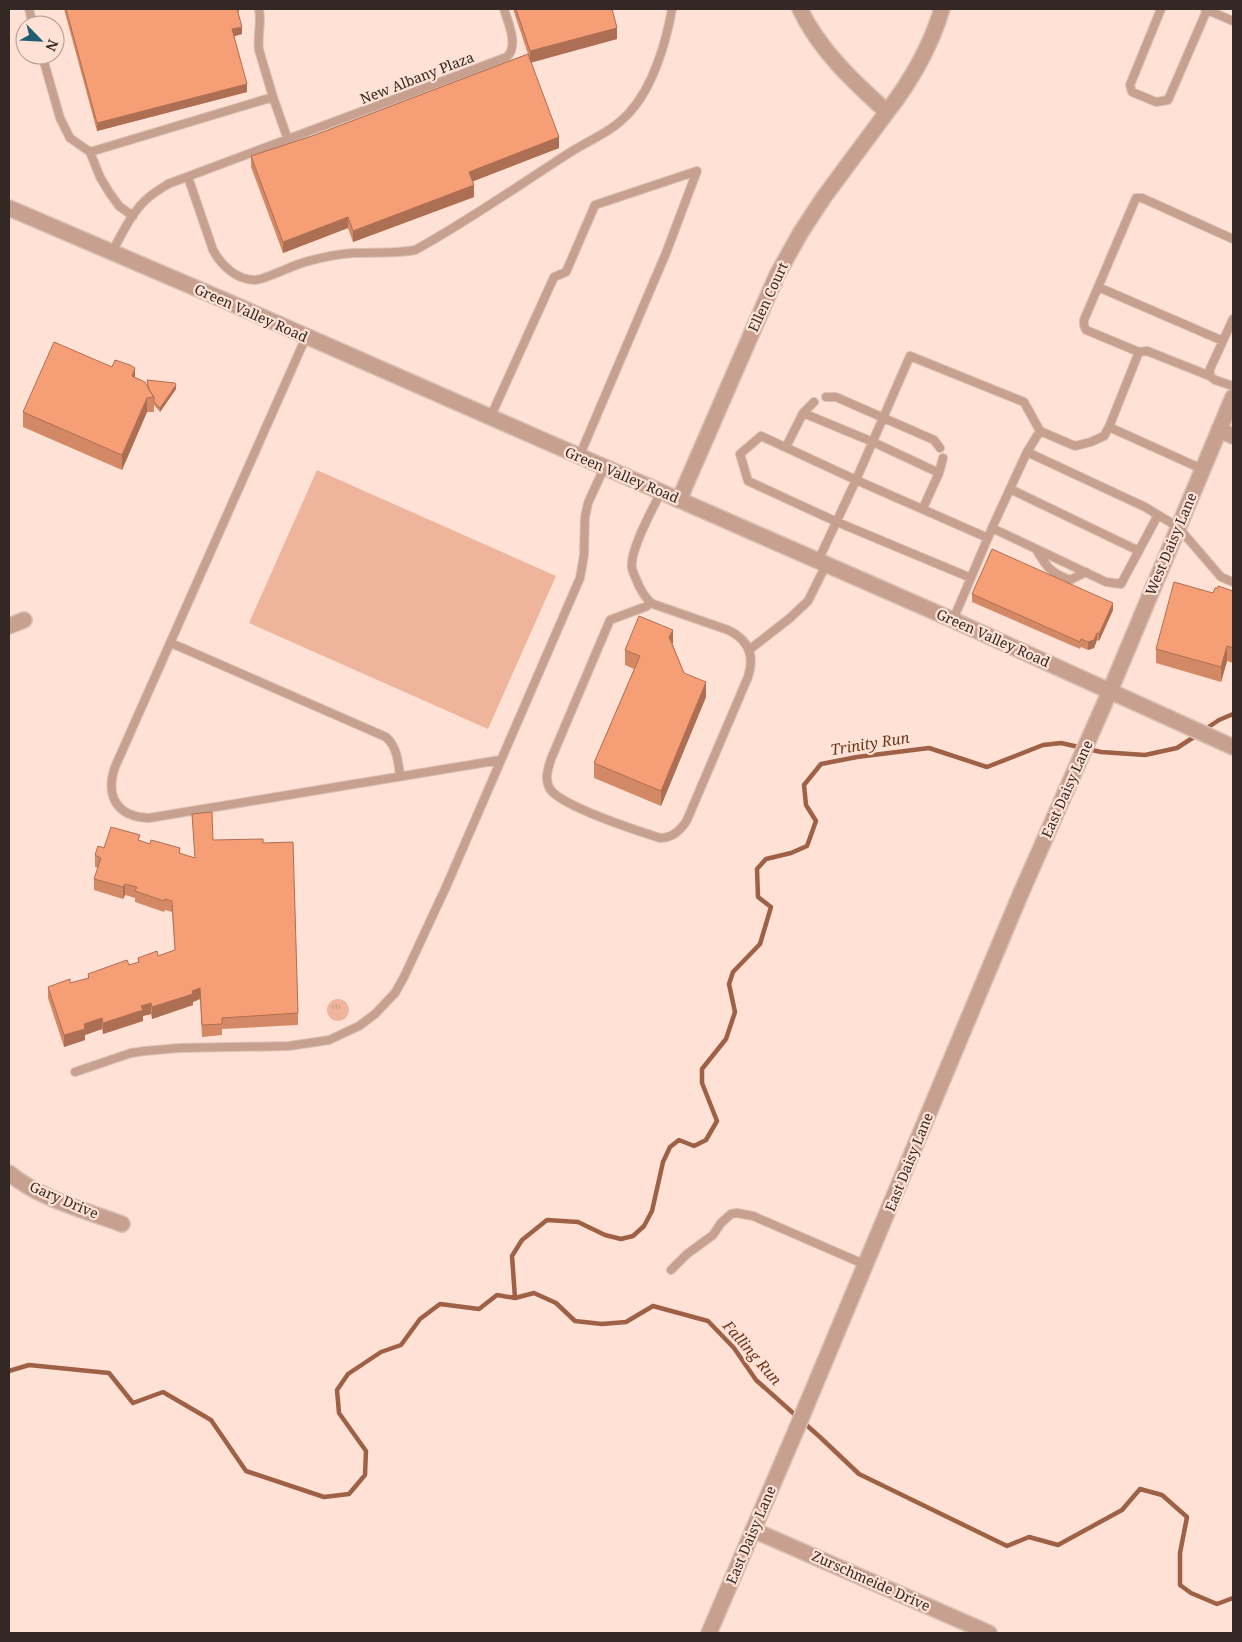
<svg xmlns="http://www.w3.org/2000/svg" width="1242" height="1642" viewBox="0 0 1242 1642" font-family="'Noto Serif',serif">
<style>
.grass{fill:url(#grass-tufts)}
.green{fill:#efb59c}
.lines{fill:none;stroke-linecap:round;stroke-linejoin:round}
.stream{stroke:#9f6145;stroke-width:4.5}
.service-casing{stroke:#dac1b5;stroke-width:10}
.minor-casing{stroke:#dac1b5;stroke-width:18}
.tertiary-casing{stroke:#dac1b5;stroke-width:18}
.service{stroke:#c8a08f;stroke-width:8}
.minor{stroke:#c8a08f;stroke-width:15}
.tertiary{stroke:#c8a08f;stroke-width:15}
.wall{fill:#d48966}
.shaded-wall{fill:#ac6f53}
.building{fill:#f69f77;stroke:#ac6f53}
.labels{text-anchor:middle;stroke-width:4.5;stroke-linejoin:round;paint-order:stroke}
.street-label{font-size:14px;fill:#332823;stroke:#ffe2d5}
.water-label{font-size:15px;font-style:italic;fill:#6c3419;stroke:#ffe2d5}
</style>
<defs>
<pattern id="grass-tufts" width="24" height="20" patternUnits="userSpaceOnUse" patternTransform="scale(1.25)"><rect width="24" height="20" fill="#efb59c"/><path d="M3 7l-1-3M5 7V3M7 7l1-3M15 17l-1-3M17 17v-4M19 17l1-3" fill="none" stroke="#cd9c86"/></pattern>
</defs>
<rect width="100%" height="100%" fill="#ffe2d5"/>
<path class="grass" d="M327 1010a11 11 0 1 1 22 0a11 11 0 1 1-22 0Z"/>
<path class="green" d="M 317,470 L 556,576 L 488,729 L 249,623 Z"/>
<g class="lines">
<path class="stream" d="M 1204,730 L 1219,720 L 1233,714
M 515,1298 L 512,1256 L 522,1240 L 547,1220 L 578,1222 L 605,1235 L 621,1239 L 633,1236 L 644,1226 L 652,1211 L 663,1162 L 670,1147 L 679,1140 L 694,1146 L 706,1140 L 717,1121 L 702,1083 L 702,1069 L 726,1039 L 735,1012 L 729,984 L 733,972 L 760,944 L 771,907 L 758,897 L 757,869 L 766,859 L 791,853 L 807,846 L 816,821 L 806,805 L 804,785 L 821,764 L 857,757 L 929,748 L 987,767 L 1043,745 L 1061,743 L 1101,752 L 1145,755 L 1177,748 L 1197,735
M 9,1371 L 29,1365 L 109,1373 L 133,1403 L 163,1392 L 211,1420 L 246,1471 L 324,1497 L 349,1494 L 365,1475 L 366,1451 L 339,1413 L 337,1390 L 348,1374 L 381,1352 L 401,1345 L 420,1319 L 440,1304 L 479,1309 L 497,1295 L 515,1298 L 534,1293 L 556,1303 L 575,1321 L 602,1324 L 626,1322 L 653,1306 L 708,1321 L 734,1348 L 756,1380 L 821,1438 L 859,1474 L 1007,1546 L 1029,1537 L 1058,1545 L 1122,1510 L 1140,1489 L 1162,1495 L 1187,1517 L 1180,1553 L 1180,1585 L 1191,1593 L 1217,1604 L 1233,1598"/>
<defs>
<path id="service" d="M 29,9 L 33,25
M 259,9 C 262,23 257,36 259,50 L 273,97 L 288,140
M 1161,9 L 1130,85 L 1132,92 L 1156,102 L 1168,100 L 1207,10
M 1205,9 L 1233,21
M 42,55 L 60,118 L 70,138 L 90,152 L 100,177 L 109,192 L 119,206 L 133,216
M 90,152 L 273,97
M 188,177 L 213,250 C 221,265 236,280 255,280 C 269,279 293,264 309,261 C 323,257 339,254 354,253 C 374,252 395,254 415,250 C 432,241 448,231 464,221 C 498,200 532,177 566,155 C 587,141 612,132 629,113 C 653,87 666,43 672,9
M 112,252 C 122,234 132,211 149,197 C 155,192 162,188 168,184 L 507,57 C 519,45 508,23 504,9
M 1098,287 L 1223,341
M 1233,319 L 1210,369 L 1210,376 L 1215,380 L 1233,386
M 306,337 L 115,767 C 105,796 117,817 149,818 L 500,760
M 1139,352 L 1086,330 L 1084,325 L 1084,320 L 1136,198 L 1142,198 L 1233,239
M 826,397 L 836,397 L 934,440 L 940,448
M 803,413 L 873,442 L 939,473 L 923,508
M 490,418 L 554,277 L 566,272 L 595,205 L 697,171 L 666,253 L 579,457
M 1109,427 L 1202,469
M 1040,431 L 1075,446 L 1091,442 L 1104,436 L 1109,427 L 1139,352 L 1147,351 L 1210,376
M 786,447 L 803,413 L 814,402
M 939,473 L 943,458
M 1010,489 L 1139,551
M 992,528 L 1106,582 L 1121,584 L 1158,515
M 1036,549 C 1046,566 1050,573 1070,580 L 1086,572
M 818,561 L 856,480 L 988,538
M 971,578 L 837,522 L 748,481 L 740,454 L 761,436 L 856,480 L 910,356 L 1024,402 L 1040,431 L 1027,452
M 650,602 L 647,606 L 642,608 L 610,620 L 551,759 C 548,769 544,779 550,789 C 561,806 638,831 660,838 C 673,838 681,830 687,820 L 748,677 C 755,656 749,640 728,630 L 653,604 C 646,600 643,593 639,586 C 637,580 633,574 632,568 C 629,551 653,508 661,492
M 953,620 L 992,528 L 1027,452 L 1145,507 L 1178,527 L 1221,577 L 1233,582
M 171,643 L 386,737 C 397,747 398,761 400,776
M 749,650 L 790,618 L 808,601 L 826,565
M 75,1072 L 131,1053 L 145,1051 L 179,1048 L 289,1046 L 329,1040 L 359,1026 L 375,1014 L 395,993 L 404,977 L 446,887 L 580,578 L 584,555 L 585,517 L 588,503 L 604,468
M 671,1270 L 687,1254 L 713,1235 L 721,1223 L 731,1214 L 737,1213 L 753,1216 L 866,1265"/>
<path id="minor" d="M 800,9 C 819,50 854,82 887,112 C 911,81 931,45 942,9
M 1219,430 L 1233,436
M 679,500 L 777,275 L 801,232 L 824,197 L 887,112
M 9,626 L 24,620
M 9,1173 C 40,1199 84,1210 122,1224
M 797,1428 L 807,1404
M 753,1530 L 989,1633"/>
<path id="tertiary" d="M 9,208 L 226,301 L 953,620 L 1233,747
M 807,1404 L 961,1036 L 1021,893 L 1110,691 L 1233,397
M 709,1633 L 797,1428"/>
</defs>
<use href="#service" class="service-casing"/>
<use href="#minor" class="minor-casing"/>
<use href="#tertiary" class="tertiary-casing"/>
<use href="#service" class="service"/>
<use href="#minor" class="minor"/>
<use href="#tertiary" class="tertiary"/>
</g>
<path class="wall" d="M 64,9 L 239,9 L 239,12 L 238,12 L 242,34 L 234,36 L 247,92 L 97,131 Z
M 513,9 L 612,9 L 617,39 L 531,62 L 559,148 L 473,181 L 474,197 L 353,242 L 348,228 L 283,253 L 251,167 L 251,156 L 315,135 L 528,54 Z
M 135,378 L 148,389 L 147,380 L 176,389 L 160,412 L 154,405 L 154,412 L 147,412 L 122,470 L 23,427 L 23,412 Z
M 1233,591 L 1233,663 L 1227,661 L 1221,682 L 1156,663 L 1156,649 Z
M 972,594 L 1113,610 L 1099,641 L 1097,640 L 1094,648 L 1088,650 L 1081,647 L 1080,649 L 972,602 Z
M 673,645 L 684,673 L 706,697 L 661,806 L 594,778 L 594,763 L 634,669 L 625,665 L 625,650 Z
M 192,814 L 213,840 L 263,843 L 298,1013 L 298,1025 L 222,1029 L 222,1035 L 202,1037 L 200,999 L 193,1002 L 193,1005 L 152,1019 L 151,1014 L 143,1016 L 143,1021 L 103,1034 L 102,1029 L 85,1035 L 85,1040 L 64,1047 L 48,998 L 48,987 L 70,983 L 88,978 L 88,974 L 138,963 L 138,958 L 158,956 L 175,950 L 172,912 L 165,910 L 164,912 L 135,902 L 135,898 L 125,895 L 123,899 L 94,890 L 94,879 L 98,868 L 95,867 L 95,855 L 104,848 L 140,841 L 195,858 Z"/>
<path class="shaded-wall" d="M 242,27 L 242,34 L 232,37 L 232,29 Z
M 617,28 L 617,39 L 530,63 L 530,51 Z
M 247,84 L 247,92 L 97,131 L 97,123 Z
M 559,137 L 559,148 L 469,183 L 469,172 Z
M 474,185 L 474,197 L 353,242 L 353,231 Z
M 348,217 L 348,228 L 283,253 L 283,242 Z
M 135,368 L 135,383 L 132,376 Z
M 176,385 L 176,389 L 160,412 L 160,408 Z
M 147,398 L 147,412 L 122,470 L 122,455 Z
M 1113,603 L 1113,610 L 1099,641 L 1099,634 Z
M 673,630 L 673,645 L 669,637 Z
M 1097,633 L 1097,640 L 1094,648 L 1088,650 L 1088,642 Z
M 1227,646 L 1227,661 L 1221,682 L 1221,667 Z
M 706,682 L 706,697 L 661,806 L 661,791 Z
M 125,884 L 125,895 L 123,899 L 123,887 Z
M 200,988 L 200,999 L 193,1002 L 193,1005 L 152,1019 L 152,1007 Z
M 151,1003 L 151,1014 L 143,1016 L 143,1021 L 103,1034 L 103,1023 L 141,1006 Z
M 102,1018 L 102,1029 L 85,1035 L 85,1040 L 64,1047 L 64,1035 L 84,1024 Z"/>
<path class="building" d="M 66,9 L 237,9 L 242,27 L 232,29 L 247,84 L 97,123 Z
M 516,9 L 612,9 L 617,28 L 530,51 Z
M 528,54 L 559,137 L 469,172 L 474,185 L 353,231 L 348,217 L 283,242 L 251,156 L 315,135 Z
M 54,342 L 112,367 L 115,360 L 130,365 L 135,368 L 132,376 L 145,382 L 148,388 L 154,397 L 147,398 L 122,455 L 23,412 Z
M 147,380 L 175,383 L 176,385 L 160,408 L 154,402 L 154,397 L 149,390 Z
M 992,549 L 1113,603 L 1099,634 L 1097,633 L 1094,640 L 1088,642 L 1081,639 L 1080,642 L 972,594 Z
M 1174,582 L 1213,593 L 1215,588 L 1218,588 L 1218,586 L 1233,591 L 1233,648 L 1227,646 L 1221,667 L 1156,649 Z
M 639,616 L 673,630 L 669,637 L 684,673 L 706,682 L 661,791 L 594,763 L 640,656 L 625,650 Z
M 212,812 L 213,840 L 263,839 L 263,843 L 293,842 L 298,1013 L 222,1018 L 222,1024 L 202,1025 L 200,988 L 192,991 L 193,994 L 152,1007 L 151,1003 L 141,1006 L 143,1010 L 103,1023 L 102,1018 L 84,1024 L 85,1029 L 64,1035 L 48,987 L 70,979 L 70,983 L 89,978 L 88,974 L 127,960 L 129,965 L 139,962 L 138,958 L 157,951 L 158,956 L 175,950 L 172,901 L 165,899 L 164,901 L 135,891 L 137,887 L 125,884 L 123,887 L 94,879 L 101,858 L 95,855 L 98,846 L 104,848 L 111,827 L 140,835 L 138,840 L 150,844 L 151,840 L 180,848 L 179,853 L 195,858 L 192,814 Z"/>
<g class="labels">
<g class="street-label">
<text transform="translate(417 78) rotate(-21)" y="5">New Albany Plaza</text>
<text transform="translate(768 297) rotate(-65)" y="5">Ellen Court</text>
<text transform="translate(251 313) rotate(24)" y="5">Green Valley Road</text>
<text transform="translate(622 475) rotate(23)" y="5">Green Valley Road</text>
<text transform="translate(1171 544) rotate(-67)" y="5">West Daisy Lane</text>
<text transform="translate(993 638) rotate(24)" y="5">Green Valley Road</text>
<text transform="translate(1067 789) rotate(-66)" y="5">East Daisy Lane</text>
<text transform="translate(909 1162) rotate(-68)" y="5">East Daisy Lane</text>
<text transform="translate(64 1200) rotate(23)" y="5">Gary Drive</text>
<text transform="translate(751 1535) rotate(-67)" y="5">East Daisy Lane</text>
<text transform="translate(871 1581) rotate(24)" y="5">Zurschmeide Drive</text>
</g>
<g class="water-label">
<text transform="translate(870 744) rotate(-9)" y="5">Trinity Run</text>
<text transform="translate(752 1353) rotate(49)" y="5">Falling Run</text>
</g>
</g>
<rect width="1242" height="1642" fill="none" stroke="#332823" stroke-width="20"/>
<g transform="translate(40 40) rotate(114)"><circle r="24" fill="#ffe2d5" stroke="#ad988e"/>
<path d="M0-4L9 19L0 12L-9 19Z" fill="#1e5d73"/>
<text y="-8" font-size="14" font-weight="bold" text-anchor="middle" fill="#332823">N</text>
</g>
</svg>
